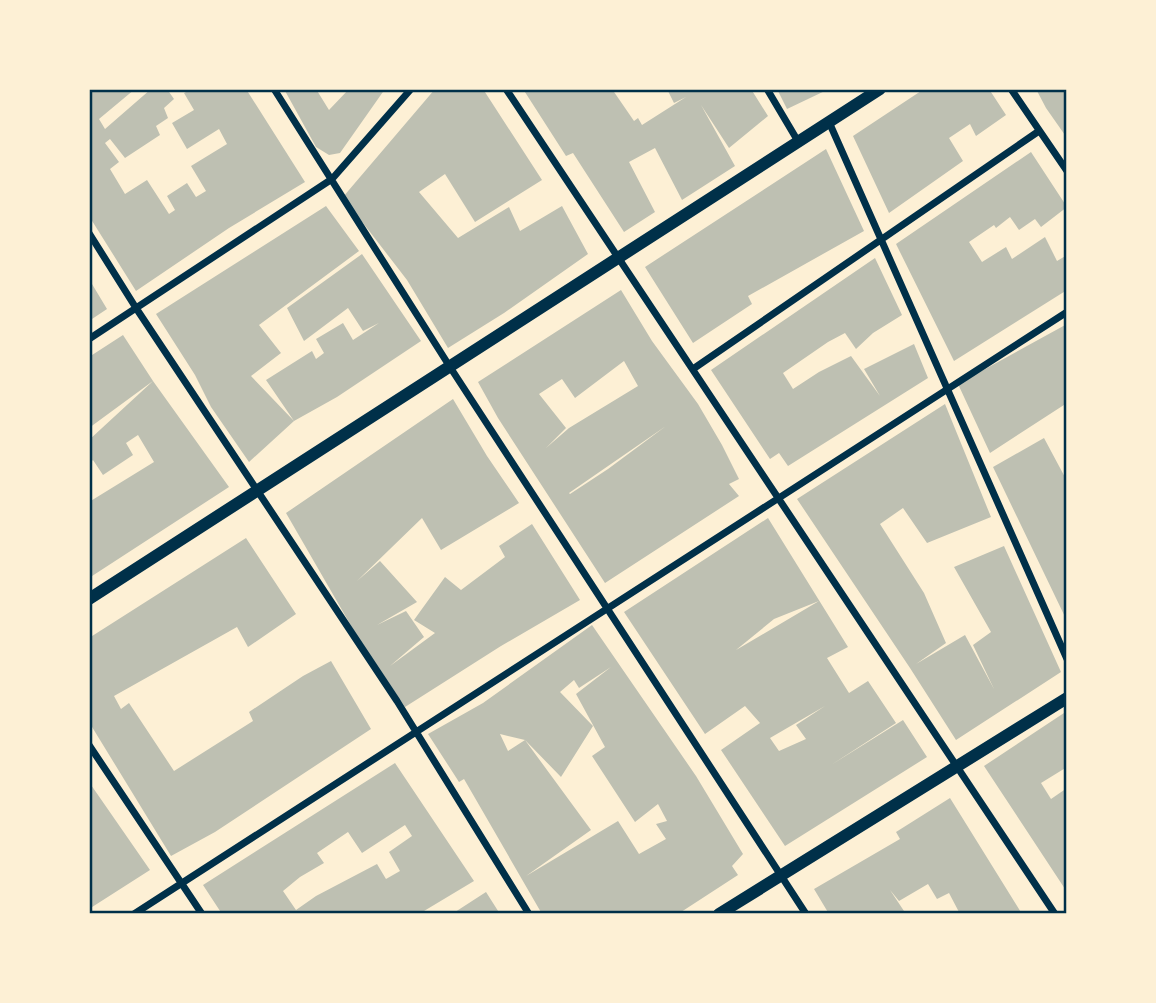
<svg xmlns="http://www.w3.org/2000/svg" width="1156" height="1003" viewBox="0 0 1156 1003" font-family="Helvetica,sans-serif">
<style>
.building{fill:#bec0b2;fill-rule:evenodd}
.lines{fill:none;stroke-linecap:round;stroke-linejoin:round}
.minor{stroke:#003049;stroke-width:7}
.tertiary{stroke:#003049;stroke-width:12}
.neatline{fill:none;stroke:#003049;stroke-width:2.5}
</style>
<rect width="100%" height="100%" fill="#fdf0d5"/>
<path class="building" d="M 89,89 L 135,89 L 99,119 L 105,129 L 151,89 L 167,89 L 174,99 L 164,108 L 168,118 L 156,126 L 160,135 L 125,158 L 110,139 L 105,143 L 119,162 L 110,169 L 125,194 L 147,180 L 169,214 L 175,210 L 167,196 L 187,183 L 196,197 L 206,191 L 191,166 L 227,144 L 219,129 L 187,149 L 172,123 L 194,110 L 184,93 L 192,89 L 246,89 L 305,182 L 229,228 L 136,291 L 89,216 Z
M 284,89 L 316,89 L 329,110 L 349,89 L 385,89 L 340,153 L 329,155 L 316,147 Z
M 435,89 L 483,89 L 542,180 L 475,222 L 445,174 L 419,192 L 458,238 L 509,207 L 520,231 L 562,206 L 588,254 L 504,313 L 448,348 L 407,280 L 343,197 Z
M 523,89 L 612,89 L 634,121 L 638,118 L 642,125 L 686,97 L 674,103 L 667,89 L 751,89 L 768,116 L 729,148 L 701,105 L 735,166 L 682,200 L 655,148 L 629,162 L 655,212 L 624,232 L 573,153 L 566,156 Z
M 777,89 L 829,89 L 787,109 Z
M 924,89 L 989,89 L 1006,115 L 976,136 L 970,124 L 949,138 L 963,161 L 889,213 L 853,136 Z
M 1036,89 L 1067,89 L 1067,138 L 1046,108 Z
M 826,149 L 864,231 L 748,296 L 752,304 L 693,343 L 645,267 Z
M 1031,152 L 1067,207 L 1041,227 L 1035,219 L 1019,230 L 1010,217 L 996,228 L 994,225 L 969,242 L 982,262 L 1006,247 L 1012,259 L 1045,237 L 1057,261 L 1067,255 L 1067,290 L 954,361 L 896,244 Z
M 326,206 L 359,251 L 259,325 L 281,353 L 251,376 L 294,421 L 249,462 L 211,407 L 195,375 L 156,314 Z
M 362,254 L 421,341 L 337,397 L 294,421 L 266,380 L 312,351 L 316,359 L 324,353 L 316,339 L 343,323 L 353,340 L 379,323 L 363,331 L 348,308 L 304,341 L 287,308 Z
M 875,258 L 902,315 L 873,333 L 856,349 L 845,333 L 828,342 L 783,373 L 793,389 L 819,372 L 851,356 L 880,396 L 864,369 L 914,344 L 928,378 L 788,466 L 779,453 L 770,459 L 711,370 Z
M 89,279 L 107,309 L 89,321 Z
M 621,290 L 652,341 L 698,404 L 722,445 L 739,479 L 729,484 L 739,496 L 605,583 L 498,418 L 478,382 ZM 624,361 L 638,386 L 569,428 L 546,448 L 566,428 L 539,394 L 562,379 L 575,398 ZM 666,426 L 608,469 L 570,494 L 569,493 Z
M 1067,324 L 1067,403 L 990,453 L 958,384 Z
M 123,335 L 153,381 L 89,428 L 89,357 Z
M 153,381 L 229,487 L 89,578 L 89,502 L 154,462 L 138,435 L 126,443 L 133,455 L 103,475 L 93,460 L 89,464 L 89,440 Z
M 453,399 L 487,456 L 519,503 L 441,550 L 422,518 L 357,581 L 380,561 L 417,602 L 377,625 L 406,611 L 424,637 L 390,666 L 435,633 L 414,620 L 445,577 L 461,590 L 505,557 L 499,546 L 532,524 L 580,600 L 501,646 L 405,707 L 357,636 L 286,513 Z
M 945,404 L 991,517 L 927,543 L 903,508 L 880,524 L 924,593 L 946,643 L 916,664 L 965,635 L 994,689 L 973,645 L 991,632 L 954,567 L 1004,546 L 1061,672 L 956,740 L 910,668 L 797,499 Z
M 1044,438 L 1067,481 L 1067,621 L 993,467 Z
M 768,518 L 848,647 L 827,658 L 849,693 L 868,681 L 896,723 L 831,765 L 903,720 L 927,757 L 785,846 L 721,750 L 760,723 L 745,706 L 705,734 L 624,612 ZM 819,601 L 736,650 L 774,619 ZM 825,706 L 796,725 L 806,739 L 779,751 L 770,738 Z
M 246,538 L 296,614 L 248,647 L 237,627 L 114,696 L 121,709 L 129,703 L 174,771 L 253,721 L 249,712 L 303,676 L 331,661 L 371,729 L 215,832 L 171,856 L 89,722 L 89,638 Z
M 592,625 L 696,776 L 743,854 L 732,866 L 738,875 L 678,914 L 542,914 L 464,779 L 459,782 L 428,734 L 483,703 ZM 611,667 L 576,694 L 605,747 L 592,756 L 635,822 L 658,804 L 667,821 L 656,824 L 666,839 L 639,854 L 618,821 L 526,876 L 591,830 L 525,740 L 561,777 L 593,726 L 560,692 L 574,680 L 579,688 ZM 500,734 L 525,740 L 508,751 Z
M 1067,711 L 1067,767 L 1041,783 L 1051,799 L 1067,788 L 1067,892 L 984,766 Z
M 395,763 L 474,881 L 419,914 L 222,914 L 203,885 ZM 405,825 L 412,836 L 389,852 L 400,871 L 386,879 L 377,864 L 316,896 L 296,910 L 283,891 L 300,877 L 324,863 L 317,853 L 348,832 L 362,853 Z
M 89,782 L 150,870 L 89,909 Z
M 950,798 L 1022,914 L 960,914 L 949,893 L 937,899 L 928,884 L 899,901 L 890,890 L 906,914 L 829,914 L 814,889 L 900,839 L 896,832 Z
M 486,892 L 500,914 L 452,914 Z"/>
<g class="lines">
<path class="minor" d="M 274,89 L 450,367 L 806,914
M 506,89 L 1055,914
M 767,89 L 799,143
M 1011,89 L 1067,171
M 829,122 L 1067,659
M 89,233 L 136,308 L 397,701 L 529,914
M 89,339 L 332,179 L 411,89
M 693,369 L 1039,131
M 89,745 L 202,914
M 134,914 L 1067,312"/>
<path class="tertiary" d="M 89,599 L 880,89
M 719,914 L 1067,698"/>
</g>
<rect width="1156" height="1003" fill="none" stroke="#fdf0d5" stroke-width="182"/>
<rect x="91" y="91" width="974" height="821" class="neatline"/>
</svg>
